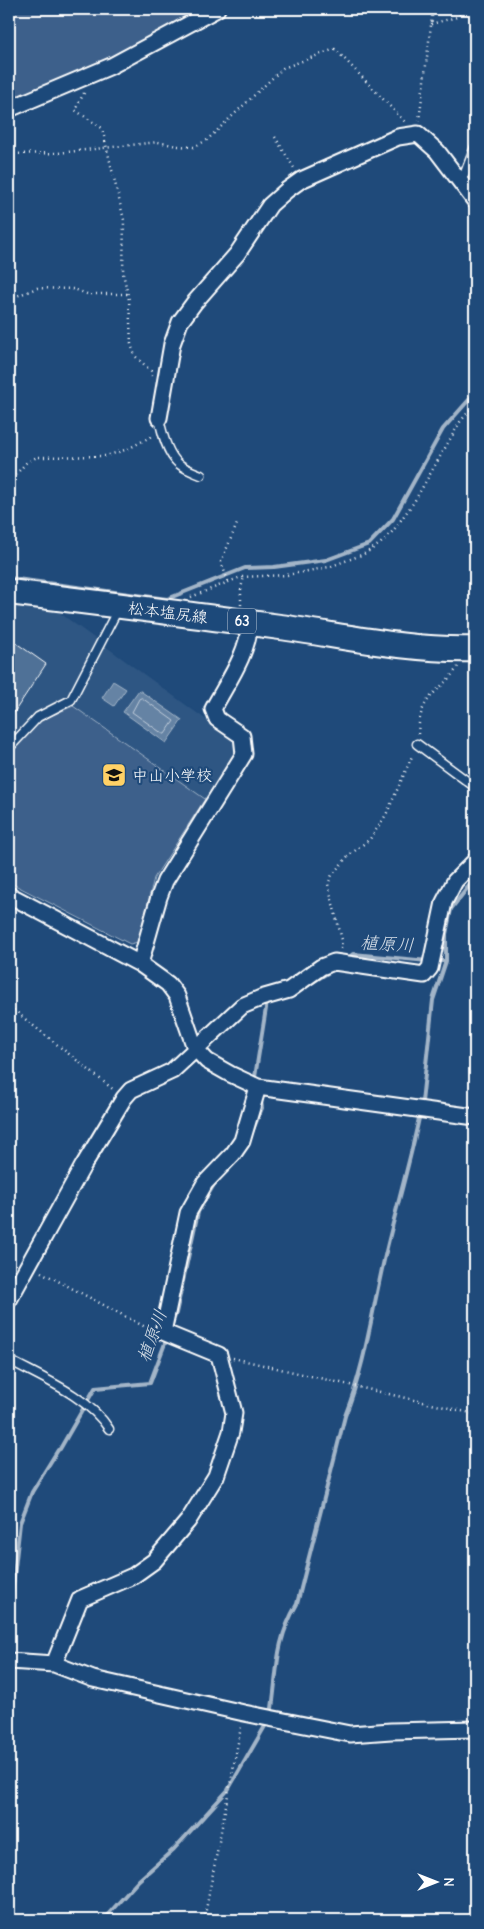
<svg xmlns="http://www.w3.org/2000/svg" width="484" height="1929" viewBox="0 0 484 1929" font-family="'Comic Neue','Klee One',sans-serif">
<style>
.built{fill:#2e5683}
.green{fill:#3c618b;stroke:#9eb0c5}
.water{fill:#6583a4;stroke:#a3b5c8}
.lines{fill:none;stroke-linecap:round;stroke-linejoin:round}
.shore{stroke:#c1cddb;stroke-width:1}
.stream{stroke:#a3b5c8;stroke-width:4}
.building{fill:#507197;stroke:#fff}
.lane-casing{stroke:#fff;stroke-width:11}
.street-casing{stroke:#fff;stroke-width:19}
.primary-casing{stroke:#fff;stroke-width:28}
.path{stroke:#fff;stroke-width:2.5;stroke-dasharray:1 4;stroke-linecap:butt}
.lane{stroke:#1f4a7a;stroke-width:8}
.street{stroke:#1f4a7a;stroke-width:15}
.primary{stroke:#1f4a7a;stroke-width:24}
.labels{text-anchor:middle;stroke-width:4.5;stroke-linejoin:round;paint-order:stroke}
.shield{fill:#1f4a7a;stroke:#bcc9d7;stroke-width:1}
.shield-label{font-size:15px;font-weight:bold;fill:#fff}
.street-label{font-size:16px;fill:#fff;stroke:#1f4a7a}
.poi-label{font-size:16px;fill:#fff;stroke:#1f4a7a;text-anchor:start}
.water-label{font-size:18px;font-style:italic;fill:#d8e0e8;stroke:#1f4a7a}
</style>
<rect width="100%" height="100%" fill="#1f4a7a"/>
<filter id="ink" filterUnits="userSpaceOnUse"><feTurbulence type="fractalNoise" baseFrequency=".02" numOctaves="2"/><feDisplacementMap in="SourceGraphic" scale="10" xChannelSelector="R" yChannelSelector="G"/><feConvolveMatrix kernelMatrix="1 2 1 2 8 2 1 2 1" color-interpolation-filters="sRGB"/></filter>
<g filter="url(#ink)">
<path class="built" d="M 9,606 L 57,611 L 234,740 L 236,751 L 154,878 L 138,942 L 130,944 L 9,882 Z"/>
<path class="green" d="M 9,9 L 200,9 L 91,67 L 9,102 Z
M 73,706 L 205,799 L 154,878 L 138,942 L 130,944 L 9,882 L 9,752 L 41,720 Z"/>
<path class="water" d="M 113,681 L 126,689 L 114,706 L 102,698 Z
M 139,690 L 182,720 L 166,743 L 123,712 Z"/>
<g class="lines">
<path class="shore" d="M 142,698 L 174,721 L 165,734 L 163,734 L 132,712 L 139,699 Z"/>
<path class="stream" d="M 9,578 L 167,599 L 245,568 L 274,567 L 326,560 L 369,544 L 393,519 L 443,429 L 475,393
M 347,959 L 353,954 L 428,961
M 435,961 L 446,961
M 308,985 L 334,969
M 255,1077 L 267,1002
M 422,1102 L 433,1000 L 446,961 L 446,934 L 451,909 L 469,886 L 475,881
M 252,1132 L 262,1108 L 261,1101
M 172,1324 L 176,1313 L 198,1212 L 216,1181
M 9,1621 L 20,1523 L 32,1492 L 58,1450 L 60,1449 L 95,1388 L 150,1383 L 167,1338
M 271,1715 C 278,1672 274,1643 297,1604 L 345,1416 C 365,1366 372,1312 384,1260 C 395,1212 409,1166 419,1118
M 103,1920 L 139,1880 L 174,1849 L 228,1790 L 268,1721"/>
</g>
<path class="building" d="M 9,638 L 46,664 L 9,720 Z"/>
<g class="lines">
<defs>
<path id="lane" d="M 459,180 L 465,173 L 475,147
M 159,418 C 162,433 167,454 179,464 C 185,469 194,472 201,475
M 417,744 L 475,787
M 9,748 L 38,717 L 71,700 L 118,609
M 9,1360 C 42,1378 89,1397 109,1429"/>
<path id="street" d="M 9,109 L 111,66 L 217,9
M 159,418 L 172,344 L 180,322 L 194,303 L 237,254 L 270,205 L 287,190 L 301,180 L 398,137 L 418,134 L 437,151 L 475,201
M 9,895 L 140,964 L 168,984 L 177,996 L 195,1048 L 207,1061 L 230,1074 L 258,1087 L 475,1117
M 140,964 L 159,897 L 165,881 L 244,754 L 242,736 L 217,719 L 213,709 C 228,681 248,654 250,623
M 9,1300 L 83,1166 L 124,1098 L 131,1090 L 172,1071 L 242,1006 L 261,998 L 289,990 L 321,967 L 334,962 L 424,975 L 430,968 L 444,902 L 455,881 L 475,861
M 9,1661 L 54,1664 L 93,1679 L 244,1713 L 350,1734 L 391,1731 L 475,1729
M 54,1664 L 80,1599 L 133,1576 L 154,1561 L 188,1521 L 216,1476 L 231,1432 L 234,1413 L 219,1355 L 163,1332 L 188,1213 L 205,1183 L 233,1154 L 242,1141 L 258,1087"/>
<path id="primary" d="M 9,592 C 99,603 189,614 280,627 C 344,636 410,651 475,649"/>
</defs>
<use href="#lane" class="lane-casing"/>
<use href="#street" class="street-casing"/>
<use href="#primary" class="primary-casing"/>
<path class="path" d="M 431,24 L 457,17 L 465,9
M 84,93 L 75,110 L 102,128 L 124,220 L 123,273 L 129,300 L 131,344 L 135,356 L 151,371 L 152,376
M 419,121 L 433,9
M 275,137 L 294,168
M 9,154 L 58,153 L 158,142 L 177,146 L 194,147 L 207,140 L 283,68 L 335,49 L 406,123
M 9,299 L 37,288 L 74,289 L 87,294 L 127,294
M 9,482 L 26,463 L 37,457 L 106,456 L 128,449 L 150,437 L 152,433
M 228,581 L 221,562 L 237,524
M 191,597 L 241,577 L 287,575 L 329,567 L 364,554 L 380,544 L 393,531 L 414,502 L 460,422 L 475,404
M 241,605 L 241,588 L 244,577
M 418,734 C 420,694 437,696 458,667
M 341,949 L 342,940 L 328,884 L 332,875 L 347,857 L 370,839 L 386,815 L 413,754
M 9,1008 L 15,1011 L 114,1090
M 41,1272 L 151,1330
M 233,1358 L 475,1414
M 204,1920 L 241,1727"/>
<use href="#lane" class="lane"/>
<use href="#street" class="street"/>
<use href="#primary" class="primary"/>
</g>
</g>
<defs>
<symbol id="school-square" viewBox="-11 -11 22 22"><rect x="-9" y="-9" width="18" height="18" rx="4" fill="#ffd166" stroke="#1f4a7a"/><path d="M0-5L7-2L0 1L-7-2ZM-4 1L0 2.5L4 1V4Q0 6-4 4Z" fill="#111"/></symbol>
</defs>
<g fill-rule="evenodd">
<use href="#school-square" x="100" y="761" width="28" height="28"/>
</g>
<g class="labels">
<rect class="shield" x="228" y="608.5" width="28" height="25" rx="4"/>
<g class="shield-label">
<text x="242" y="626">63</text>
</g>
<g class="street-label">
<text transform="translate(168 612) rotate(7)" y="6">松本塩尻線</text>
</g>
<g class="poi-label">
<text x="132" y="781">中山小学校</text>
</g>
<g class="water-label">
<text transform="translate(387 944) rotate(3)" y="6">植原川</text>
<text transform="translate(152 1336) rotate(-70)" y="6">植原川</text>
</g>
</g>
<rect width="484" height="1929" fill="none" stroke="#1f4a7a" stroke-width="30"/>
<rect x="15" y="15" width="454" height="1899" fill="none" stroke="#fff" stroke-width="2" filter="url(#ink)"/>
<g transform="translate(436 1882) rotate(90)" stroke="#1f4a7a" stroke-width="4" paint-order="stroke">
<path d="M0-4L9 19L0 12L-9 19Z" fill="#ffffff"/>
<text y="-8" font-size="14" font-weight="bold" text-anchor="middle" fill="#ffffff">N</text>
</g>
</svg>
